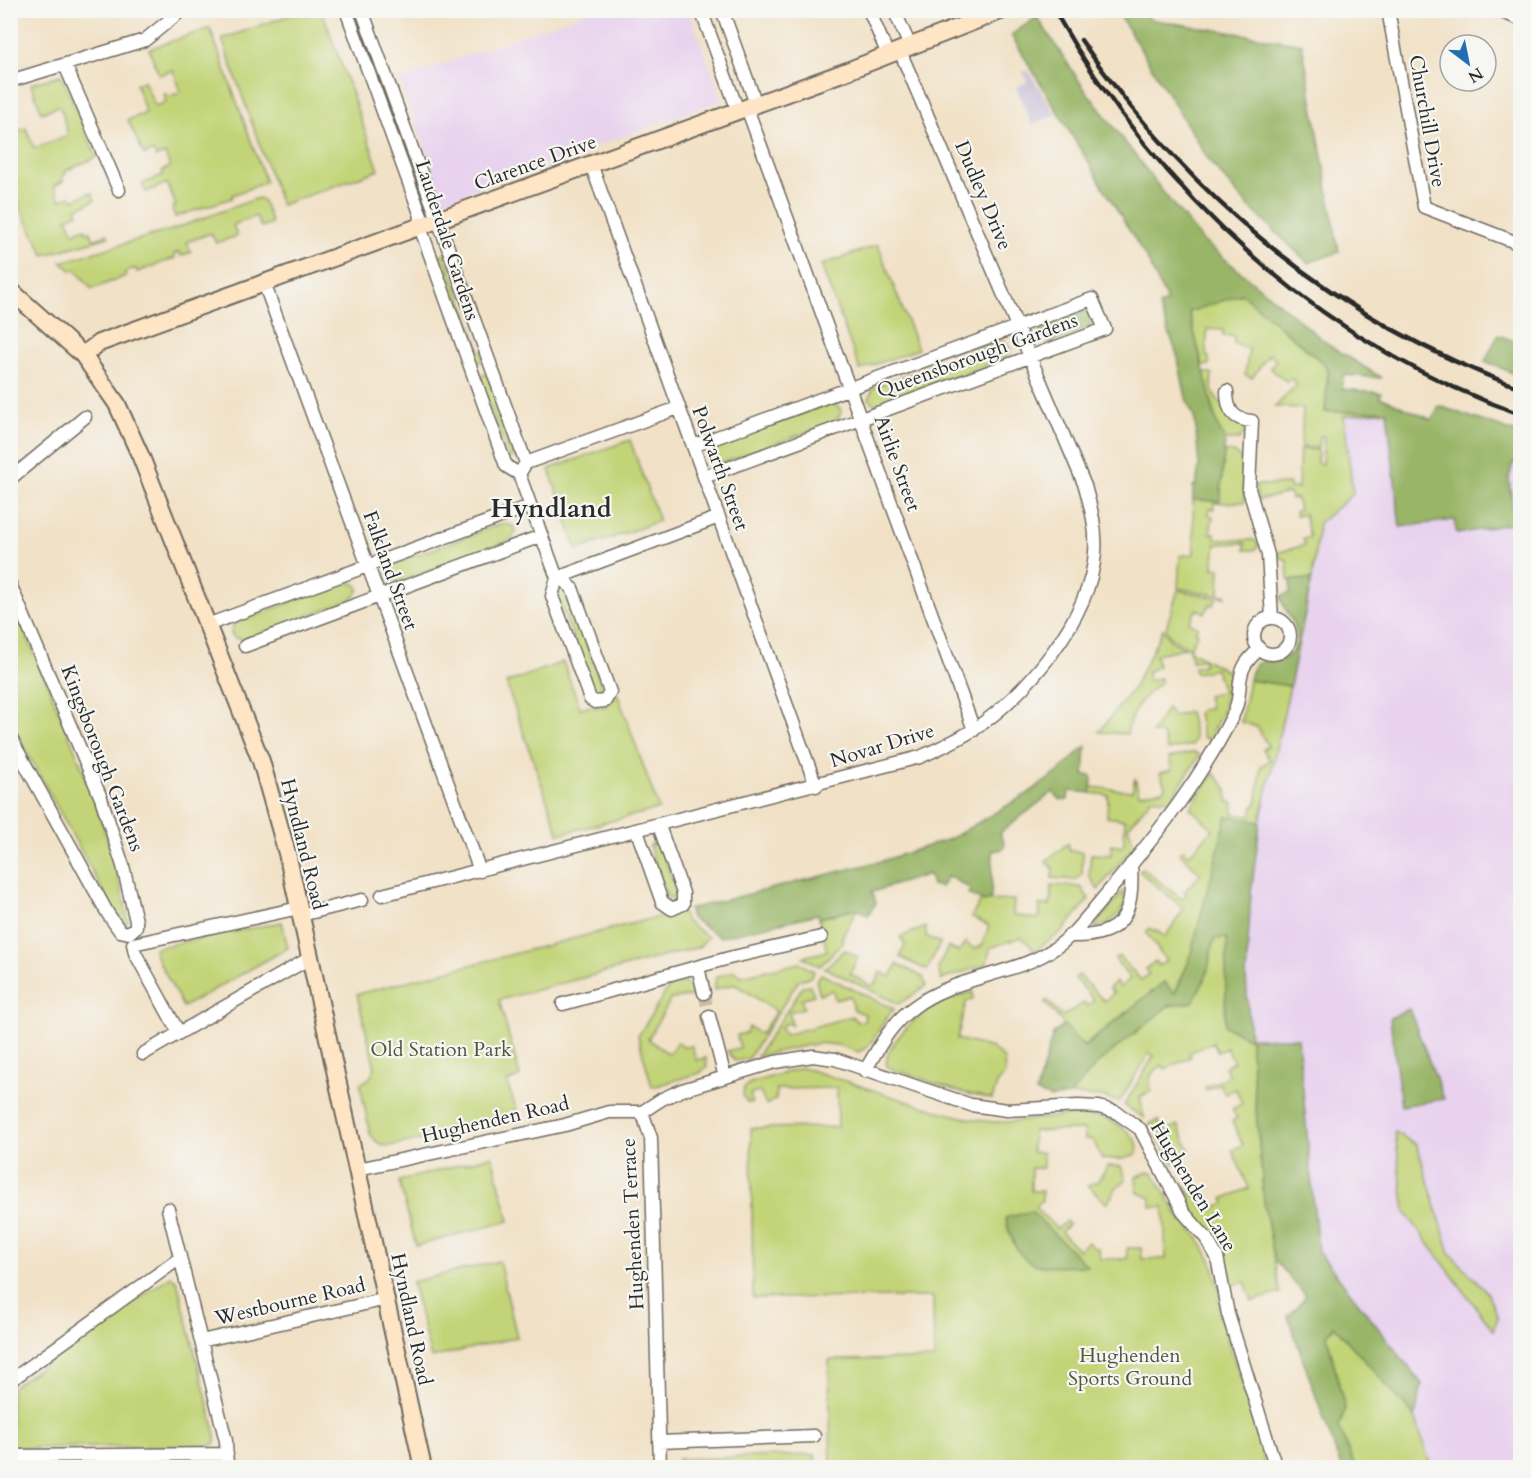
<svg xmlns="http://www.w3.org/2000/svg" width="1531" height="1478" viewBox="0 0 1531 1478" font-family="Cardo,serif">
<style>
.built{fill:#e8d2ee}
.industrial{fill:#c9bfd7}
.green{fill:#c2d477;stroke:#768051;stroke-width:1.5}
.forest{fill:#99b668;stroke:#62704a;stroke-width:1.5}
.lines{fill:none;stroke-linecap:round;stroke-linejoin:round}
.street-tunnel{stroke:#c9bda7;stroke-width:12;stroke-dasharray:12 6;stroke-linecap:butt}
.street-casing{stroke:#706b61;stroke-width:15}
.secondary-casing{stroke:#706b61;stroke-width:20}
.street{stroke:#fff;stroke-width:12}
.secondary{stroke:#fde5c5;stroke-width:16}
.rail{stroke:#2b2b2b;stroke-width:4.5}
.labels{text-anchor:middle;stroke-width:4.5;stroke-linejoin:round;paint-order:stroke}
.street-label{font-size:20px;fill:#2b2b2b;stroke:#f6f6f2}
.park-label{font-size:20px;fill:#51553e;stroke:#f6f6f2}
.district-label{font-size:26px;font-weight:bold;fill:#2b2b2b;stroke:#f6f6f2}
</style>
<rect width="100%" height="100%" fill="#f6f6f2"/>
<filter id="ink" filterUnits="userSpaceOnUse"><feTurbulence type="fractalNoise" baseFrequency=".0167" numOctaves="2"/><feDisplacementMap in="SourceGraphic" scale="12" xChannelSelector="R" yChannelSelector="G"/><feConvolveMatrix kernelMatrix="1 2 1 2 8 2 1 2 1" color-interpolation-filters="sRGB"/></filter>
<filter id="wash" filterUnits="userSpaceOnUse"><feTurbulence type="fractalNoise" baseFrequency=".008" numOctaves="4" result="noise"/><feDisplacementMap in="SourceGraphic" scale="24" xChannelSelector="R" yChannelSelector="G"/><feGaussianBlur stdDeviation="1.35" result="paint"/><feColorMatrix in="noise" values="0 0 0 0 0 0 0 0 0 0 0 0 0 0 0 0 0 1.4 0 .05"/><feComposite in="paint" operator="in"/></filter>
<g filter="url(#wash)">
<rect width="100%" height="100%" fill="#f1e1c6"/>
<path class="built" d="M 590,11 L 689,11 L 722,100 L 444,201 L 400,80 Z
M 1381,393 L 1380,397 L 1432,420 L 1439,406 L 1520,434 L 1520,1467 L 1431,1467 L 1415,1417 L 1274,1259 L 1264,1202 L 1246,977 L 1251,893 L 1260,822 L 1317,555 L 1325,412 Z"/>
<path class="industrial" d="M 1028,70 L 1056,115 L 1032,125 L 1016,87 L 1027,82 L 1023,72 Z"/>
<path class="green" d="M 301,11 L 322,11 L 379,170 L 281,205 L 222,39 Z
M 210,28 L 266,182 L 232,195 L 232,198 L 175,217 L 172,208 L 176,206 L 167,183 L 146,192 L 142,184 L 163,175 L 162,171 L 170,167 L 165,154 L 156,157 L 153,151 L 144,155 L 128,120 L 146,113 L 136,84 L 144,81 L 155,106 L 166,102 L 163,95 L 166,94 L 168,97 L 181,92 L 173,70 L 159,75 L 149,49 Z
M 61,75 L 97,157 L 65,171 L 66,174 L 62,176 L 63,181 L 54,186 L 60,200 L 70,196 L 73,200 L 92,192 L 95,200 L 76,209 L 78,213 L 67,218 L 74,233 L 85,228 L 86,232 L 90,231 L 94,240 L 107,234 L 109,237 L 44,255 L 11,189 L 11,153 L 14,151 L 11,143 L 15,141 L 11,128 L 11,118 L 18,131 L 26,128 L 34,148 L 68,136 L 62,111 L 58,106 L 42,113 L 31,84 Z
M 258,198 L 263,200 L 272,223 L 261,227 L 256,216 L 233,225 L 237,236 L 216,243 L 211,233 L 187,242 L 191,252 L 181,256 L 179,252 L 174,254 L 175,258 L 137,272 L 135,268 L 125,272 L 126,276 L 92,289 L 75,269 L 72,271 L 61,262 L 171,230 Z
M 878,245 L 918,349 L 860,370 L 821,265 Z
M 442,254 L 445,255 L 483,358 L 481,362 L 474,362 L 437,257 Z
M 1242,294 L 1324,364 L 1328,370 L 1325,412 L 1387,411 L 1344,416 L 1353,494 L 1319,523 L 1312,579 L 1288,580 L 1287,560 L 1273,554 L 1305,545 L 1303,539 L 1310,537 L 1304,514 L 1296,516 L 1295,512 L 1299,510 L 1296,498 L 1291,499 L 1289,493 L 1258,500 L 1255,485 L 1289,484 L 1289,488 L 1298,488 L 1300,449 L 1318,450 L 1317,463 L 1322,464 L 1324,436 L 1319,436 L 1318,448 L 1301,447 L 1303,408 L 1275,407 L 1297,384 L 1291,379 L 1287,382 L 1270,368 L 1276,360 L 1269,354 L 1252,378 L 1245,375 L 1249,349 L 1234,344 L 1234,336 L 1223,336 L 1223,330 L 1207,329 L 1206,356 L 1209,357 L 1209,365 L 1203,366 L 1189,312 Z
M 1003,340 L 1011,350 L 1007,358 L 881,404 L 875,405 L 869,399 L 873,388 L 879,385 Z
M 1204,373 L 1212,373 C 1210,394 1213,392 1224,408 C 1229,414 1228,419 1235,424 L 1246,424 L 1246,432 L 1239,440 L 1225,440 L 1220,435 Z
M 484,374 L 490,377 L 517,454 L 514,458 L 509,457 L 479,378 Z
M 830,403 L 840,408 L 841,413 L 835,422 L 725,462 L 719,463 L 712,457 L 713,448 L 717,444 Z
M 630,440 L 659,521 L 577,550 L 549,469 Z
M 1224,451 L 1237,454 L 1241,459 L 1245,502 L 1214,503 L 1214,509 L 1209,509 L 1209,515 L 1213,516 L 1210,533 L 1215,533 L 1215,539 L 1255,540 L 1259,546 L 1255,550 L 1245,550 L 1245,543 L 1216,544 L 1213,568 L 1220,568 L 1219,595 L 1226,595 L 1226,597 L 1178,588 L 1180,556 L 1194,554 L 1193,500 L 1220,501 Z
M 503,523 L 514,527 L 516,532 L 511,540 L 402,581 L 395,581 L 387,574 L 392,565 L 398,562 Z
M 347,581 L 357,585 L 359,589 L 354,598 L 348,601 L 244,640 L 235,638 L 231,634 L 233,625 L 237,622 Z
M 563,587 L 568,593 L 602,687 L 600,694 L 595,694 L 557,596 L 559,588 Z
M 1178,590 L 1217,598 L 1213,605 L 1210,604 L 1205,613 L 1197,609 L 1189,622 L 1198,627 L 1195,631 L 1198,633 L 1190,648 L 1170,637 L 1166,628 Z
M 10,596 C 52,698 109,813 128,921 L 126,924 L 120,922 L 11,723 Z
M 1163,629 L 1170,640 L 1185,648 L 1156,654 L 1158,667 L 1147,671 L 1149,681 L 1160,678 L 1161,682 C 1145,694 1130,712 1127,734 L 1099,732 L 1134,687 Z
M 1189,650 L 1230,673 L 1222,713 L 1208,740 L 1203,737 L 1198,714 L 1201,710 L 1210,708 L 1207,696 L 1223,692 L 1216,669 L 1195,673 L 1194,667 L 1204,665 L 1203,660 L 1192,661 Z
M 563,662 L 580,708 C 597,702 604,716 617,693 L 659,809 L 559,834 L 506,683 Z
M 1249,680 L 1290,686 L 1260,822 L 1227,817 L 1189,961 L 1174,994 L 1164,982 L 1083,1047 L 1045,1002 L 1047,1000 L 1063,1016 L 1084,1003 L 1087,1006 L 1094,1000 L 1075,978 L 1079,975 L 1104,1001 L 1114,993 L 1109,988 L 1116,982 L 1121,987 L 1130,979 L 1115,959 L 1119,956 L 1141,980 L 1149,974 L 1146,969 L 1156,961 L 1159,966 L 1166,961 L 1146,932 L 1150,928 L 1154,931 L 1156,930 L 1165,937 L 1184,909 L 1139,871 L 1142,868 L 1182,899 L 1187,895 L 1184,892 L 1201,874 L 1180,853 L 1183,850 L 1189,855 L 1213,829 L 1190,808 L 1214,773 L 1227,789 L 1228,802 L 1234,803 L 1233,814 L 1251,816 L 1253,806 L 1256,806 L 1261,766 L 1270,760 L 1263,749 L 1268,746 L 1257,727 L 1241,722 Z
M 1167,708 L 1174,716 L 1189,712 L 1195,738 L 1192,745 L 1167,750 L 1163,735 L 1152,733 Z
M 1194,752 L 1200,755 L 1170,800 L 1152,798 L 1128,827 L 1134,845 L 1098,890 L 1089,875 L 1091,854 L 1111,855 L 1112,844 L 1121,847 L 1124,844 L 1125,820 L 1107,817 L 1108,795 L 1091,793 L 1091,787 L 1132,791 L 1135,778 L 1139,794 L 1163,790 L 1165,786 L 1160,773 L 1172,770 L 1169,758 Z
M 656,842 L 661,848 L 676,891 L 676,895 L 672,899 L 667,896 L 650,848 L 650,845 Z
M 1068,843 L 1070,851 L 1083,852 L 1082,874 L 1075,880 L 1052,878 L 1053,867 L 1045,862 Z
M 1052,885 L 1081,887 L 1089,899 L 1063,931 L 1035,950 L 1021,937 L 990,948 L 987,964 L 941,980 L 938,967 L 948,947 L 959,952 L 965,942 L 974,949 L 982,946 L 989,926 L 971,917 L 981,901 L 1014,900 L 1013,915 L 1036,919 L 1040,916 L 1039,905 L 1050,905 Z
M 1123,891 C 1130,909 1112,923 1097,928 L 1094,927 Z
M 857,909 L 841,939 L 844,941 L 820,966 L 803,957 L 827,951 L 819,918 Z
M 681,911 L 686,921 L 708,937 L 699,947 L 499,1000 L 520,1076 L 507,1082 L 520,1120 L 389,1146 C 380,1146 375,1141 370,1134 L 360,1084 L 370,1078 L 375,1068 L 357,994 Z
M 282,922 L 288,948 L 183,1007 L 156,956 L 154,948 Z
M 926,927 L 926,936 L 940,943 L 927,970 L 900,957 L 905,944 L 900,937 Z
M 1214,938 L 1227,938 L 1225,1025 L 1250,1039 L 1264,1202 L 1280,1293 L 1252,1301 L 1245,1282 L 1230,1285 C 1228,1272 1226,1257 1218,1245 C 1203,1222 1188,1215 1185,1185 L 1191,1195 L 1198,1194 L 1204,1205 L 1211,1209 L 1225,1203 L 1223,1199 L 1249,1188 L 1232,1150 L 1243,1145 L 1232,1121 L 1237,1118 L 1232,1109 L 1242,1104 L 1236,1089 L 1225,1094 L 1220,1084 L 1207,1090 L 1205,1087 L 1229,1076 L 1225,1067 L 1234,1062 L 1227,1048 L 1218,1052 L 1213,1042 L 1189,1053 L 1191,1057 L 1165,1069 L 1163,1065 C 1150,1072 1148,1077 1151,1091 L 1140,1097 L 1144,1118 L 1124,1105 L 1154,1056 L 1149,1053 L 1119,1102 L 1104,1097 L 1070,1095 L 1098,1063 L 1168,1006 L 1193,1002 L 1207,974 Z
M 845,950 L 858,957 L 850,974 L 871,986 L 877,982 L 880,972 L 891,977 L 897,964 L 923,977 L 926,986 L 899,1004 L 825,968 Z
M 799,963 L 814,971 L 810,977 L 799,980 L 748,1059 L 735,1061 L 727,1051 L 740,1048 L 737,1035 L 746,1033 L 749,1027 L 761,1034 L 776,1011 L 735,984 L 714,990 L 716,977 L 734,971 L 741,976 Z
M 821,974 L 894,1009 C 880,1022 876,1045 858,1052 L 838,1045 L 818,1043 L 757,1056 L 803,986 L 810,985 L 814,995 L 801,999 L 804,1008 L 789,1012 L 792,1025 L 786,1023 L 780,1028 L 785,1035 L 852,1016 L 857,1022 L 864,1021 L 865,1014 L 854,1010 L 850,996 L 835,1000 L 833,990 L 820,994 L 816,981 Z
M 686,983 L 692,988 L 694,996 L 671,999 L 648,1039 L 669,1054 L 677,1042 L 684,1047 L 692,1046 L 696,1060 L 706,1058 L 707,1066 L 700,1073 L 652,1087 L 638,1036 L 667,990 L 674,984 Z
M 973,992 L 973,999 L 966,1002 L 957,1039 L 992,1048 L 1004,1059 L 1005,1074 L 997,1084 L 992,1099 L 960,1092 L 887,1067 C 881,1049 918,1014 933,1006 C 945,999 959,996 973,992 Z
M 801,1068 C 815,1070 830,1077 845,1081 C 887,1094 952,1119 995,1122 C 1038,1125 1096,1098 1131,1135 C 1137,1141 1140,1146 1136,1155 L 1123,1159 L 1102,1159 L 1093,1140 L 1085,1139 L 1084,1130 L 1033,1131 L 1032,1152 L 1043,1153 L 1043,1168 L 1031,1168 L 1031,1191 L 1042,1191 L 1042,1200 L 1035,1207 L 1057,1229 L 1066,1221 L 1069,1224 L 1061,1232 L 1079,1250 L 1088,1242 L 1094,1248 L 1099,1248 L 1100,1259 L 1127,1259 L 1127,1248 L 1141,1248 L 1142,1259 L 1166,1259 L 1164,1207 L 1151,1207 L 1151,1198 L 1137,1192 L 1136,1177 L 1147,1172 L 1153,1173 L 1181,1220 L 1198,1237 L 1212,1262 L 1219,1289 L 1220,1316 L 1259,1434 L 1265,1467 L 831,1467 L 829,1360 L 934,1359 L 933,1297 L 753,1298 L 751,1128 L 838,1127 L 837,1088 L 776,1089 L 776,1099 L 766,1105 L 760,1092 L 750,1094 L 752,1103 L 748,1103 L 743,1096 L 744,1088 L 750,1083 Z
M 1158,1120 L 1164,1131 L 1178,1125 L 1190,1152 L 1178,1157 L 1174,1164 L 1150,1124 Z
M 1395,1132 L 1417,1145 L 1450,1253 L 1487,1292 L 1498,1318 L 1493,1330 L 1405,1212 Z
M 492,1156 L 509,1221 L 416,1246 L 399,1181 Z
M 1108,1166 L 1121,1166 L 1126,1180 L 1116,1188 L 1107,1204 L 1088,1185 L 1097,1182 Z
M 499,1261 L 517,1337 L 431,1358 L 412,1282 Z
M 171,1276 L 177,1281 L 216,1435 L 216,1443 L 210,1446 L 11,1448 L 11,1388 Z
M 1335,1326 L 1415,1417 L 1431,1467 L 1355,1467 L 1339,1427 L 1345,1409 L 1327,1336 Z
M 815,1455 L 815,1467 L 678,1467 L 678,1459 Z"/>
<path class="forest" d="M 1117,11 L 1146,11 L 1149,19 L 1302,44 L 1339,252 L 1308,263 L 1249,207 L 1210,162 Z
M 1037,17 L 1083,87 L 1170,201 L 1203,241 L 1329,345 L 1382,378 L 1343,375 L 1342,389 L 1381,393 L 1380,397 L 1432,420 L 1439,406 L 1520,434 L 1520,462 L 1513,463 L 1509,478 L 1514,523 L 1457,534 L 1454,520 L 1400,527 L 1387,411 L 1325,412 L 1328,370 L 1324,364 L 1242,294 L 1189,312 L 1217,425 L 1225,440 L 1220,501 L 1193,500 L 1193,486 L 1196,486 L 1199,466 L 1195,420 L 1186,398 L 1177,354 L 1159,306 L 1167,301 L 1147,259 L 1011,35 Z
M 1085,309 L 1093,313 L 1095,318 L 1089,328 L 1049,343 L 1040,336 L 1039,332 L 1045,324 Z
M 1498,335 L 1520,343 L 1520,376 L 1485,361 Z
M 1312,579 L 1290,686 L 1249,680 C 1254,647 1275,672 1291,653 C 1307,633 1285,615 1280,596 L 1290,593 L 1291,580 Z
M 1086,746 L 1084,775 L 1092,776 L 1091,793 L 1069,791 L 1068,800 L 1061,800 L 1053,792 L 1000,833 L 1005,844 L 1003,849 L 993,851 L 991,899 L 984,902 L 968,894 L 971,889 L 948,876 L 941,887 L 932,885 L 929,874 L 872,892 L 876,903 L 868,915 L 857,909 L 819,918 L 818,914 L 720,937 L 690,917 L 689,909 L 882,861 L 952,838 L 1027,794 L 1058,772 Z
M 1227,816 L 1260,822 L 1251,893 L 1246,977 L 1250,1038 L 1298,1038 L 1318,1251 L 1422,1384 L 1415,1417 L 1334,1326 L 1327,1336 L 1345,1409 L 1339,1427 L 1355,1467 L 1341,1467 L 1288,1317 L 1306,1296 L 1274,1259 L 1264,1202 L 1250,1039 L 1225,1026 L 1227,938 L 1214,939 L 1207,974 L 1193,1002 L 1168,1006 L 1098,1063 L 1070,1095 L 1051,1098 L 1036,1092 L 1053,1034 L 1064,1025 L 1084,1047 L 1164,982 L 1175,994 L 1189,961 Z
M 1409,1009 L 1444,1099 L 1401,1106 L 1390,1018 Z
M 1031,1211 L 1087,1266 C 1036,1267 1020,1274 1005,1218 Z"/>
</g>
<g filter="url(#ink)">
<g class="lines">
<path class="street-tunnel" d="M 704,993 L 709,1016"/>
<defs>
<path id="street" d="M 346,10 L 421,216 L 420,227 L 506,466 L 519,474
M 362,10 L 526,463 L 519,474
M 701,10 L 738,111
M 722,10 L 756,104
M 869,10 L 888,55
M 894,10 L 910,46
M 1388,10 L 1424,207 L 1520,244
M 1497,10 L 1520,19
M 65,65 L 119,190
M 10,81 L 145,40 L 182,10
M 747,108 L 974,730
M 591,164 L 816,786
M 264,283 L 480,871
M 1227,391 C 1227,410 1233,420 1252,421 L 1249,489 L 1268,555 L 1272,618
M 693,446 L 1092,299 L 1105,329 L 704,477
M 526,463 L 678,408
M 519,474 L 557,578 L 552,596 L 590,699 L 595,702 L 605,701 L 610,692 L 572,588 L 566,582 L 557,578
M 10,479 L 85,417
M 557,578 L 719,517
M 10,584 L 101,798 L 123,866 L 136,921 L 136,927 L 129,933 L 120,931 L 108,914 L 10,737
M1254 636a18 18 0 1 1 36 0a18 18 0 1 1-36 0Z
M 207,625 L 530,506
M 245,646 L 541,536
M 637,831 L 662,902 L 672,909 L 683,904 L 683,893 L 659,826
M 382,895 L 920,757 C 938,749 956,741 973,730 C 1026,695 1090,619 1095,553 C 1097,530 1091,508 1085,486 L 900,51
M 299,908 L 133,944 L 135,953 L 179,1033 L 310,958
M 301,915 L 362,900
M 1069,936 C 1124,938 1134,914 1131,864
M 698,967 L 704,993
M 563,1004 L 729,958 L 821,937
M 709,1016 L 725,1077
M 143,1054 L 179,1033
M 865,1071 C 879,1047 891,1023 914,1007 C 960,972 1028,977 1070,936 C 1086,920 1100,901 1115,884 C 1159,832 1201,778 1232,717 C 1247,688 1229,673 1260,649
M 642,1112 L 662,1099 L 682,1090 L 775,1062 L 813,1056 L 835,1059 L 971,1105 L 1007,1110 L 1078,1106 L 1099,1107 L 1116,1112 L 1140,1129 L 1184,1213 L 1206,1238 L 1217,1257 L 1228,1314 L 1276,1468
M 642,1112 L 651,1138 L 660,1468
M 358,1169 L 565,1125 L 609,1112 L 642,1112
M 168,1209 L 226,1441 L 227,1468
M 201,1341 L 387,1299
M 10,1381 L 180,1258
M 659,1442 L 814,1436
M 10,1456 L 227,1454"/>
<path id="secondary" d="M 10,290 L 83,355 L 117,404 L 141,457 L 261,761 L 287,853 L 423,1468
M 83,355 L 99,343 L 842,73 L 1003,10"/>
</defs>
<use href="#street" class="street-casing"/>
<use href="#secondary" class="secondary-casing"/>
<use href="#street" class="street"/>
<use href="#secondary" class="secondary"/>
<path class="rail" d="M 1054,10 C 1158,194 1320,344 1520,414
M 1081,40 C 1190,199 1339,322 1520,388"/>
</g>
</g>
<g class="labels">
<g class="street-label">
<text transform="translate(1428 121) rotate(80)" y="7">Churchill Drive</text>
<text transform="translate(535 162) rotate(-20)" y="7">Clarence Drive</text>
<text transform="translate(984 195) rotate(67)" y="7">Dudley Drive</text>
<text transform="translate(448 240) rotate(72)" y="7">Lauderdale Gardens</text>
<text transform="translate(977 355) rotate(-20)" y="7">Queensborough Gardens</text>
<text transform="translate(898 463) rotate(70)" y="7">Airlie Street</text>
<text transform="translate(721 468) rotate(70)" y="7">Polwarth Street</text>
<text transform="translate(391 570) rotate(70)" y="7">Falkland Street</text>
<text transform="translate(882 745) rotate(-17)" y="7">Novar Drive</text>
<text transform="translate(103 758) rotate(69)" y="7">Kingsborough Gardens</text>
<text transform="translate(304 844) rotate(76)" y="7">Hyndland Road</text>
<text transform="translate(495 1119) rotate(-13)" y="7">Hughenden Road</text>
<text transform="translate(1194 1186) rotate(59)" y="7">Hughenden Lane</text>
<text transform="translate(632 1224) rotate(-93)" y="7">Hughenden Terrace</text>
<text transform="translate(290 1301) rotate(-13)" y="7">Westbourne Road</text>
<text transform="translate(412 1319) rotate(78)" y="7">Hyndland Road</text>
</g>
<g class="park-label">
<text x="441" y="1056">Old Station Park</text>
<text x="1130" y="1362">Hughenden<tspan x="1130" dy="23">Sports Ground</tspan></text>
</g>
<g class="district-label">
<text x="551" y="517">Hyndland</text>
</g>
</g>
<rect width="1531" height="1478" fill="none" stroke="#f6f6f2" stroke-width="36"/>
<g transform="translate(1468 63) rotate(148)"><circle r="28" fill="#f6f6f2" stroke="#a5a5a2" stroke-width="1.5"/>
<path d="M0-4.5L10 22L0 15L-10 22Z" fill="#1f6fb2"/>
<text y="-9" font-size="16" font-weight="bold" text-anchor="middle" fill="#2b2b2b">N</text>
</g>
</svg>
